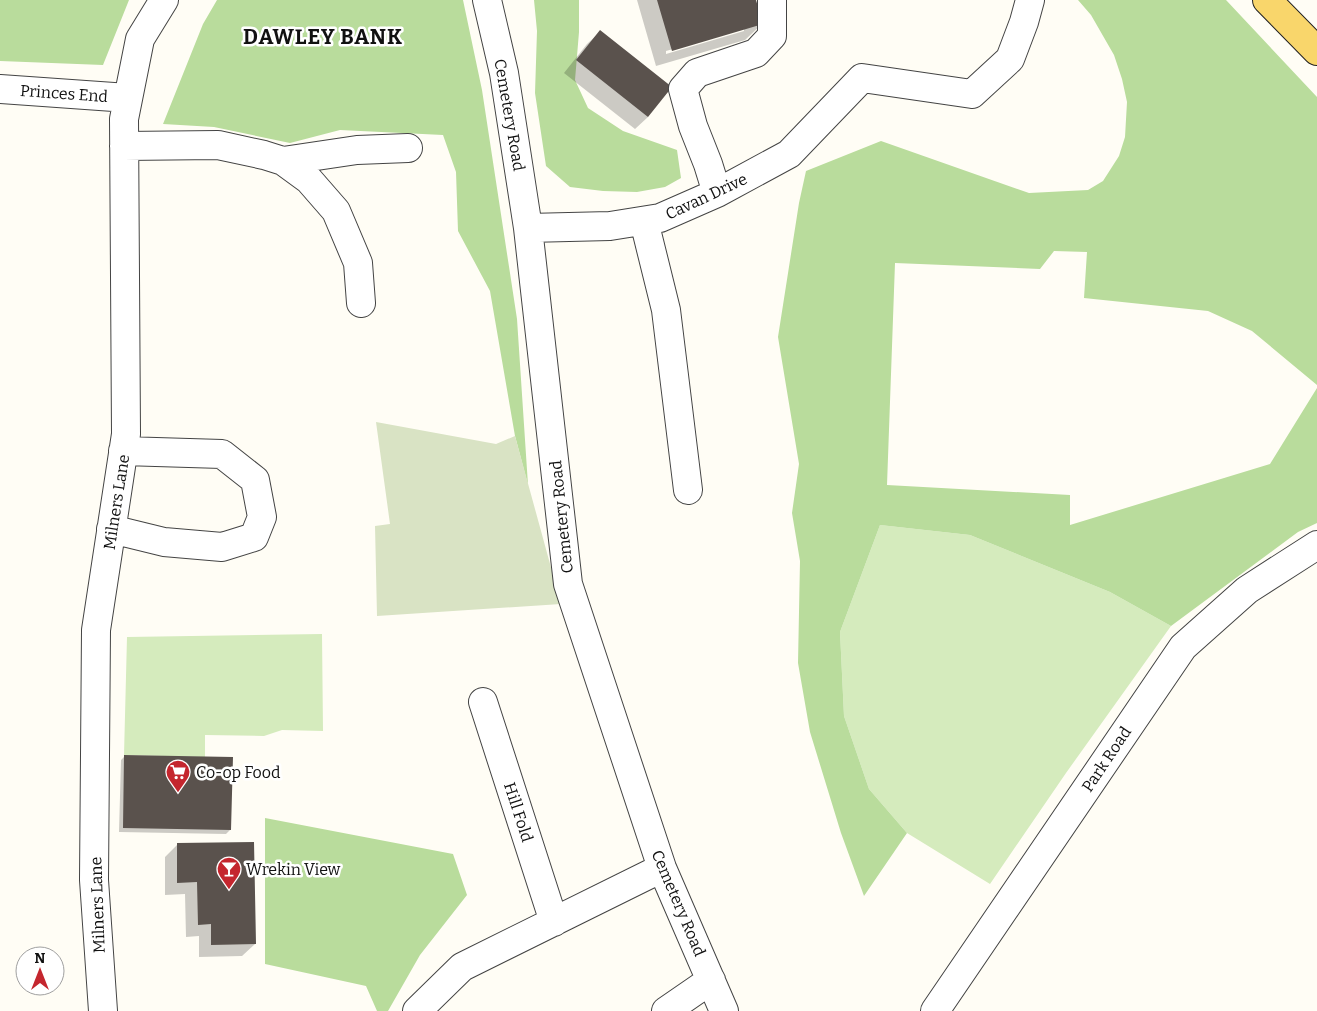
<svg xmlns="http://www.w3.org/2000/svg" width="1317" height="1011" viewBox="0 0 1317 1011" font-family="Bitter,serif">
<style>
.green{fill:#d5ebbd}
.forest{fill:#b9dc9c}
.cemetery{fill:#d9e3c4}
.shadow{fill:#0003;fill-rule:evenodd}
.building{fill:#5a524d}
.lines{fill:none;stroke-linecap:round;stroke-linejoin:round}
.minor-casing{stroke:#444;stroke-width:30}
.major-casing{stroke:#222;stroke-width:30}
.minor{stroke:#fff;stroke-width:28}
.major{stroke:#f9d66b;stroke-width:28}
.labels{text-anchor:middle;stroke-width:5;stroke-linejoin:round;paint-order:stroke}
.street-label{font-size:16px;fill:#111;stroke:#fff}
.poi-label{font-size:16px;fill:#111;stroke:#fff;text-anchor:start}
.district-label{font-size:21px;font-weight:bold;letter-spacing:1px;fill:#111;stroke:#fff}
</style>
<rect width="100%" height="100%" fill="#fffdf5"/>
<path class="green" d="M 880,525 L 970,535 L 1110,592 L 1171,626 L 1066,773 L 990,884 L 907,833 L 869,789 L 844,716 L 840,632 Z
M 322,634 L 323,731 L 282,730 L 264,736 L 205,735 L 205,757 L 124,755 L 127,637 Z"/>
<path class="forest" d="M 0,0 L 129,0 L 103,65 L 0,61 Z
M 217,0 L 463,0 L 482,90 L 517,319 L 528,485 L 515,436 L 490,291 L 458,231 L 456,172 L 443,135 L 340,130 L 290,143 L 214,127 L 163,124 L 203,24 Z
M 534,0 L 579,0 L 579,32 L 575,80 L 588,108 L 623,131 L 677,150 L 681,178 L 665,187 L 637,192 L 603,191 L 570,187 L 546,166 L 535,93 L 537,31 Z
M 1078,0 L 1226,0 L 1317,97 L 1317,385 L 1252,331 L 1208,311 L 1084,298 L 1087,252 L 1054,251 L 1040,269 L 895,263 L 887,485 L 1070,495 L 1070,525 L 1270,464 L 1317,388 L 1317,523 L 1298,532 L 1171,626 L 1110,592 L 970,535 L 880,525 L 840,632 L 844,716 L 869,789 L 907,833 L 864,896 L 841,833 L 810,732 L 798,663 L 800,561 L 792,513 L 799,464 L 778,337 L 799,203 L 806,171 L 881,141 L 1029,193 L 1088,190 L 1103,181 L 1119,156 L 1125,137 L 1127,102 L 1122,79 L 1114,55 L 1091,15 Z
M 265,818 L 453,854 L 467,895 L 420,955 L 388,1011 L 377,1011 L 366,986 L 265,964 Z"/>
<path class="cemetery" d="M 376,422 L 496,444 L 515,436 L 561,604 L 377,616 L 375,526 L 390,524 Z"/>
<path class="shadow" d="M 637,0 L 755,0 L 762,24 L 745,40 L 656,66 ZM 744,29 L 744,31 L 666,54 L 666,51 Z
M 600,32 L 648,117 L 635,129 L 564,73 L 587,44 Z
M 124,757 L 230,830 L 226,834 L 119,832 L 121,760 Z
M 177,845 L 255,944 L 242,956 L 199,957 L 199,936 L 186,937 L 185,894 L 165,895 L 165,857 Z"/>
<path class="building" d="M 657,0 L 756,0 L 763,24 L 672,51 Z
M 600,30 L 672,87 L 648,117 L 576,60 Z
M 124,755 L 233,757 L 231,830 L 123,828 Z
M 254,842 L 256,944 L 211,945 L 211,924 L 198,925 L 197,882 L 177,883 L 177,843 Z"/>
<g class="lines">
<defs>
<path id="minor" d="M 487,0 L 504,73 L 528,228 L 568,584 L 662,868 L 724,1011
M 0,89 L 128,98
M 124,146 L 218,145 L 264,155 L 283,161 L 309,180 L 336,211 L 358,263 L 361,303
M 283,161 L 357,150 L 408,148
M 717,193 L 708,164 L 693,126 L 683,89 L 697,73 L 756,53 L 772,36 L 772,0
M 644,221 L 666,310 L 688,490
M 528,228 L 610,226 L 660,218 L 717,193 L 789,154 L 862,78 L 972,94 L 1010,59 L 1024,22 L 1030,0
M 111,529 L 164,542 L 222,547 L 254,537 L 262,517 L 255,480 L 222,454 L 123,451
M 483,702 L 554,922
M 103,1011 L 94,880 L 96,630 L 126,434 L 124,119 L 140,39 L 164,0
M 417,1011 L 462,967 L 662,868
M 666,1011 L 711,980
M 935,1011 L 1183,647 L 1247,590 L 1317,545"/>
<path id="major" d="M 1267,0 L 1317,51"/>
</defs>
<use href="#minor" class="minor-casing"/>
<use href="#major" class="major-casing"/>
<use href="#minor" class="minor"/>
<use href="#major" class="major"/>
</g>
<defs>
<symbol id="supermarket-pin" viewBox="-11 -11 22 30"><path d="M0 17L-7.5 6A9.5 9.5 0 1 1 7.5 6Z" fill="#c4262e" stroke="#fff"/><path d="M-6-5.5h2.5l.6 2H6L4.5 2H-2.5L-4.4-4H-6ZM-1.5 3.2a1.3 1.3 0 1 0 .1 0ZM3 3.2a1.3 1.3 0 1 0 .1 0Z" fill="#fff"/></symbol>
<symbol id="bar-pin" viewBox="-11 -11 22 30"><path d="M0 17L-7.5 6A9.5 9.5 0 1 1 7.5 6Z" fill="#c4262e" stroke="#fff"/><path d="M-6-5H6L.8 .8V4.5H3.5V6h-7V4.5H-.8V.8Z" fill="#fff"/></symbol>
</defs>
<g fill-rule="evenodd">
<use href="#supermarket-pin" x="164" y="758" width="28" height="38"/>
<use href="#bar-pin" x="215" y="855" width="28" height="38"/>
</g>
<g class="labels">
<g class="street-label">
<text transform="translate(64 93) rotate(4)" y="6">Princes End</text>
<text transform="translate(510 115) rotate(80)" y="6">Cemetery Road</text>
<text transform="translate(706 196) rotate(-25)" y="6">Cavan Drive</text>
<text transform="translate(116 502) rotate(-81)" y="6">Milners Lane</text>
<text transform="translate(561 517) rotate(-96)" y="6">Cemetery Road</text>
<text transform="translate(1106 759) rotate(-56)" y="6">Park Road</text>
<text transform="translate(519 812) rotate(72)" y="6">Hill Fold</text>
<text transform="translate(679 903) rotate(67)" y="6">Cemetery Road</text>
<text transform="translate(97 905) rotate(-92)" y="6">Milners Lane</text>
</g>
<g class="poi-label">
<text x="196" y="778">Co-op Food</text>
<text x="246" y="875">Wrekin View</text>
</g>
<g class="district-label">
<text x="323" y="44">DAWLEY BANK</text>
</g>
</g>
<g transform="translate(40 971)"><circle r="24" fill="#ffffff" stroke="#a0a0a0"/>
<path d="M0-4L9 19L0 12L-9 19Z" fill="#c4262e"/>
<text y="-8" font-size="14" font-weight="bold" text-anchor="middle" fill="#111111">N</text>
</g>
</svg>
